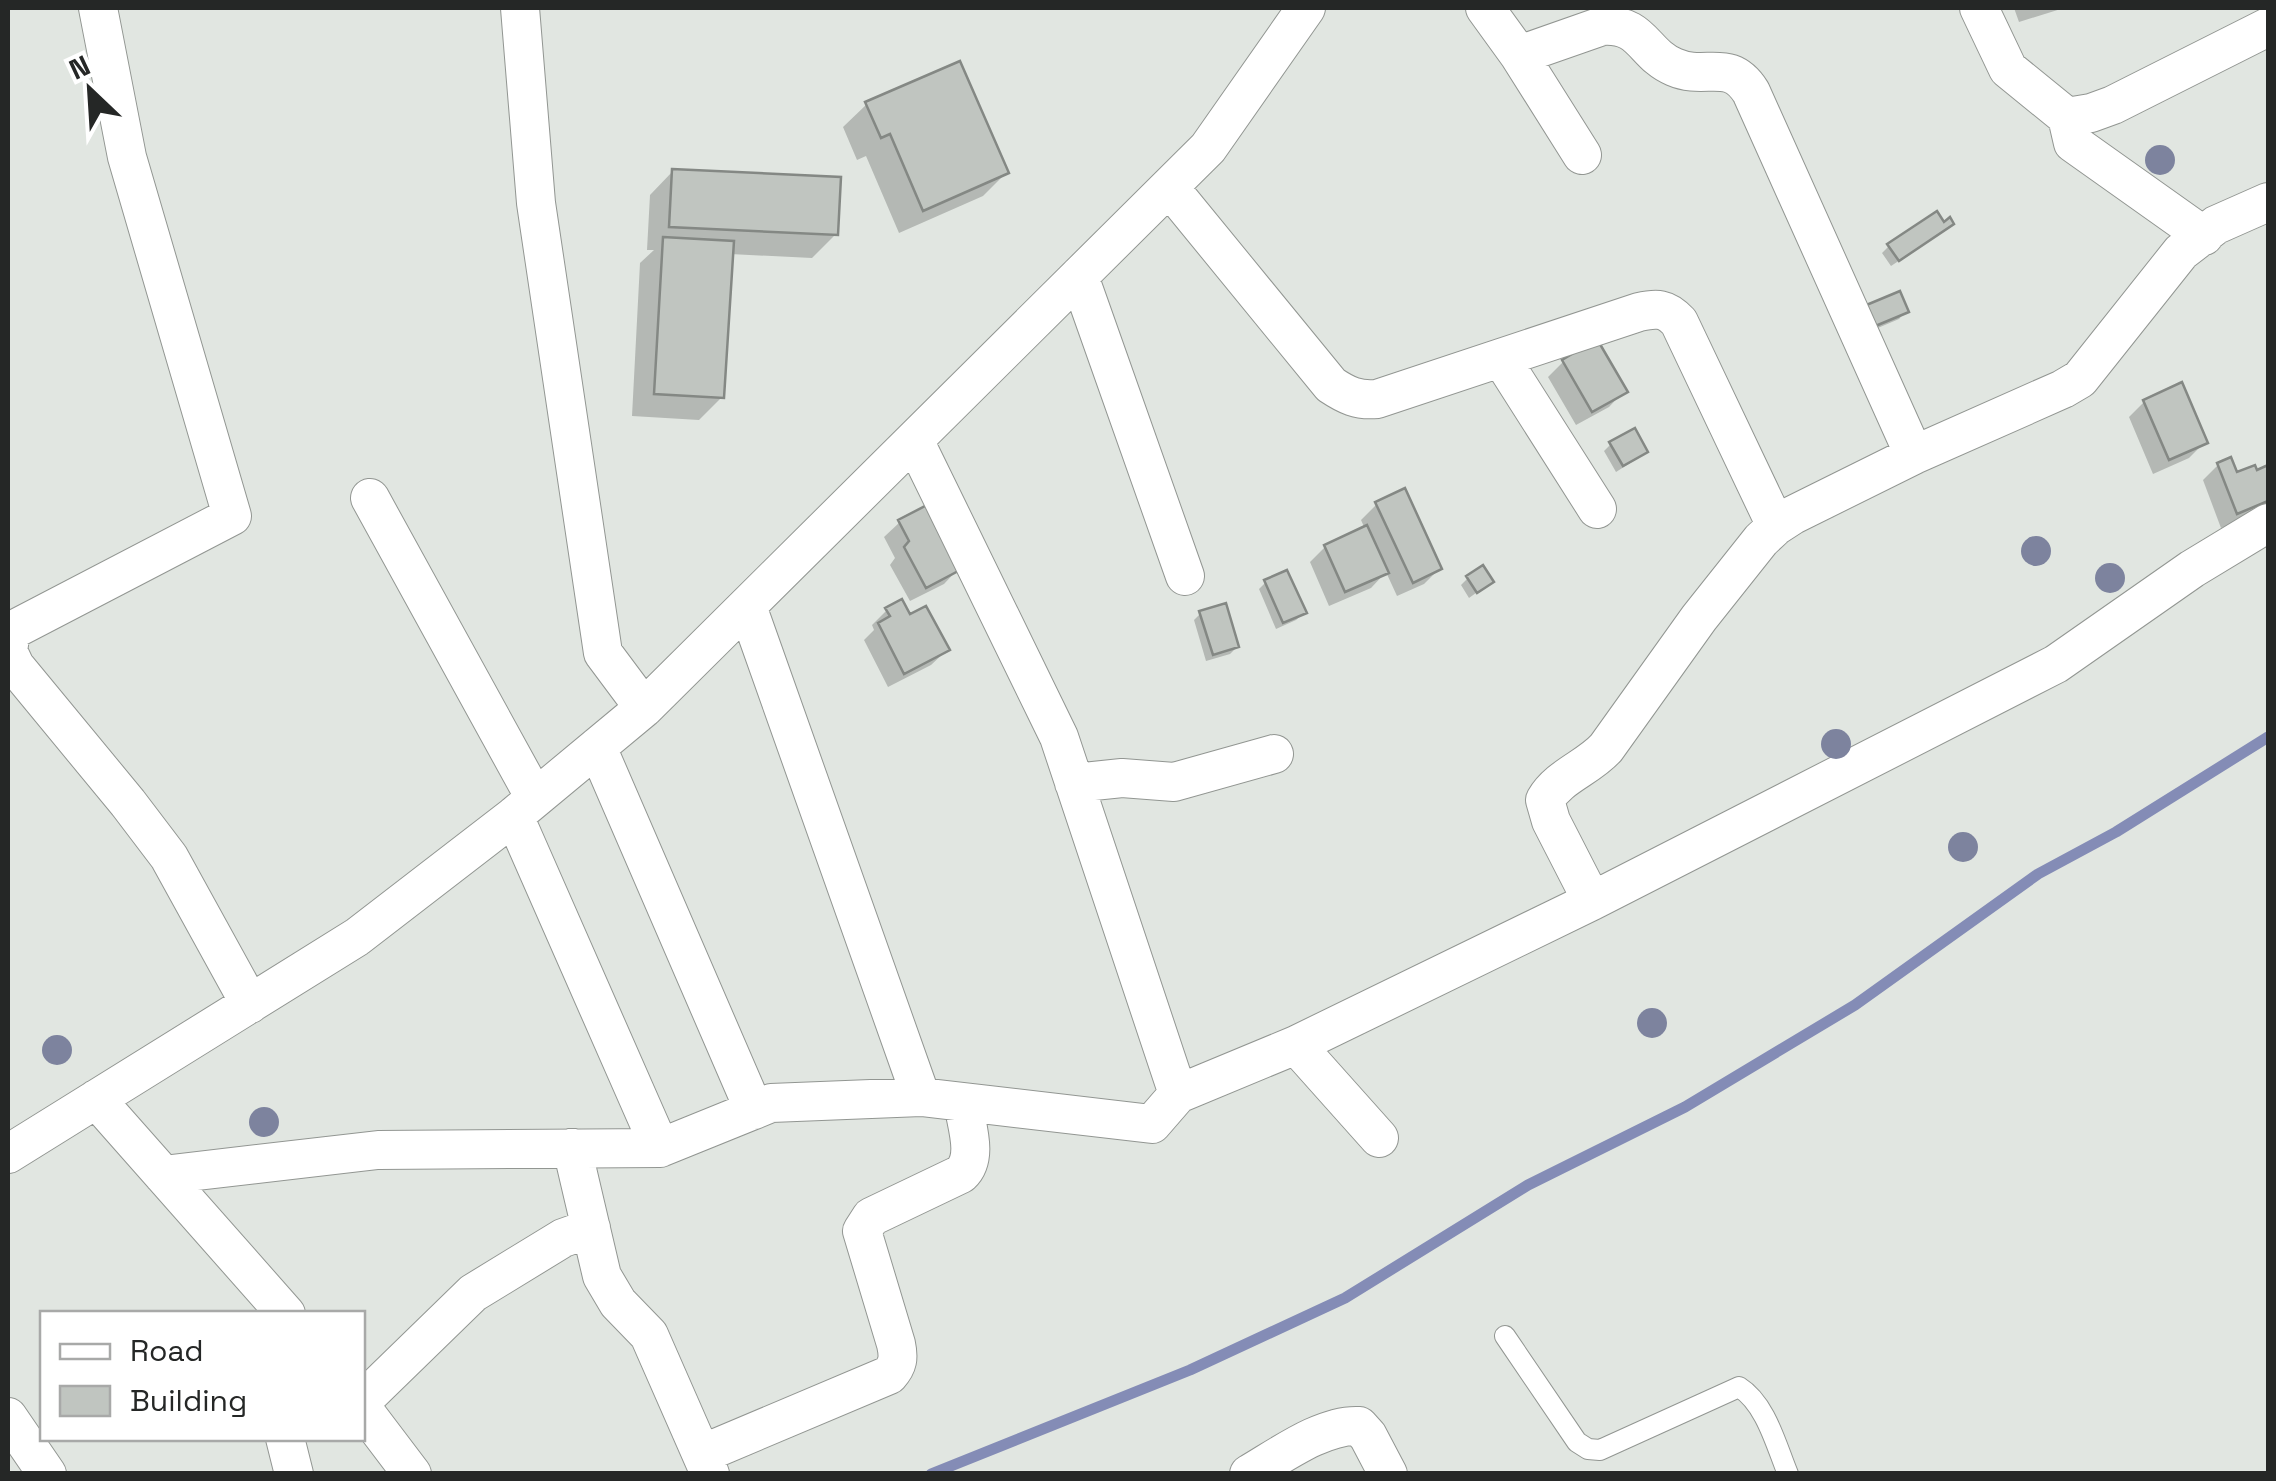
<svg xmlns="http://www.w3.org/2000/svg" width="2276" height="1481" viewBox="0 0 2276 1481" font-family="'Space Grotesk',sans-serif">
<style>
.shadow{fill:#0003}
.lines{fill:none;stroke-linecap:round;stroke-linejoin:round}
.stream{stroke:#848cb6;stroke-width:11}
.building{fill:#c0c5c0;stroke:#848884;stroke-width:2.5}
.lane-casing{stroke:#929692;stroke-width:22}
.street-casing{stroke:#929692;stroke-width:40}
.lane{stroke:#fff;stroke-width:20}
.street{stroke:#fff;stroke-width:38}
.tree{fill:#7d839e}
</style>
<rect width="100%" height="100%" fill="#e1e6e1"/>
<path class="shadow" d="M 2014,8 L 2064,8 L 2019,22 Z
M 867,104 L 1006,173 L 983,196 L 899,233 L 866,156 L 857,160 L 843,127 Z
M 673,171 L 836,234 L 812,258 L 730,254 L 722,397 L 699,420 L 632,416 L 640,263 L 654,250 L 647,250 L 650,195 Z
M 1944,231 L 1891,266 L 1882,253 L 1889,246 Z
M 1899,294 L 1906,311 L 1899,319 L 1866,333 Z
M 1563,362 L 1624,391 L 1609,407 L 1576,425 L 1548,377 Z
M 2144,402 L 2205,442 L 2189,458 L 2153,474 L 2129,417 Z
M 1611,444 L 1645,451 L 1638,458 L 1616,472 L 1604,451 Z
M 2218,465 L 2235,476 L 2255,473 L 2268,467 L 2268,509 L 2221,528 L 2203,480 Z
M 1377,504 L 1439,569 L 1424,584 L 1397,596 L 1386,572 L 1371,588 L 1329,606 L 1310,562 L 1325,547 L 1365,529 L 1361,520 Z
M 900,522 L 959,568 L 944,584 L 910,601 L 890,565 L 895,558 L 884,537 Z
M 1468,578 L 1491,582 L 1469,598 L 1461,585 Z
M 1266,582 L 1304,613 L 1296,620 L 1276,629 L 1259,589 Z
M 887,610 L 909,617 L 947,650 L 931,665 L 888,687 L 864,640 L 874,630 L 872,625 Z
M 1201,613 L 1237,647 L 1230,654 L 1206,661 L 1194,620 Z"/>
<g class="lines">
<path class="stream" d="M 931,1474 L 1190,1370 L 1345,1298 L 1528,1185 L 1685,1107 L 1855,1005 L 2038,874 L 2116,832 L 2268,737"/>
</g>
<path class="building" d="M 960,61 L 1009,173 L 923,211 L 890,134 L 881,138 L 865,102 Z
M 672,169 L 841,177 L 838,235 L 669,227 Z
M 1937,211 L 1944,222 L 1950,217 L 1954,224 L 1899,261 L 1887,244 Z
M 663,237 L 734,241 L 724,398 L 654,394 Z
M 1900,291 L 1909,312 L 1873,327 L 1864,306 Z
M 1597,339 L 1628,392 L 1592,412 L 1562,360 Z
M 2182,382 L 2208,443 L 2169,460 L 2143,400 Z
M 1635,428 L 1648,452 L 1623,466 L 1609,442 Z
M 2231,457 L 2237,472 L 2255,465 L 2257,470 L 2268,465 L 2268,501 L 2237,514 L 2217,463 Z
M 1405,488 L 1442,569 L 1413,583 L 1375,502 Z
M 929,504 L 962,569 L 926,588 L 904,547 L 909,541 L 898,520 Z
M 1367,525 L 1389,573 L 1345,592 L 1324,545 Z
M 1483,565 L 1494,582 L 1477,593 L 1466,576 Z
M 1287,570 L 1307,613 L 1283,623 L 1264,580 Z
M 902,599 L 910,614 L 926,606 L 950,650 L 904,674 L 878,623 L 890,616 L 885,608 Z
M 1226,603 L 1239,647 L 1213,655 L 1199,611 Z"/>
<g class="lines">
<defs>
<path id="lane" d="M 1505,1336 L 1577,1442 L 1588,1449 L 1600,1450 L 1739,1387 C 1766,1404 1776,1445 1788,1474"/>
<path id="street" d="M 98,8 L 127,157 L 232,516 L 11,631 L 8,651 L 15,666 L 128,803 L 169,857 L 250,1004
M 520,8 L 536,203 L 603,653 L 644,708
M 1485,8 L 1519,55 L 1582,155
M 1979,8 L 2008,69 L 2067,117 L 2073,143 L 2204,236
M 1519,55 L 1602,26 C 1643,23 1643,54 1674,67 C 1706,81 1729,57 1751,92 L 1914,455
M 2067,117 L 2091,113 L 2113,105 L 2268,27
M 1169,187 L 1331,385 C 1346,395 1358,401 1377,399 L 1639,312 C 1657,308 1666,308 1679,322 L 1776,526
M 1079,276 L 1185,576
M 1501,358 L 1597,509
M 370,498 L 535,798
M 747,606 L 921,1097
M 597,747 L 754,1110
M 1074,783 L 1122,778 L 1174,782 L 1274,754
M 514,816 L 660,1148
M 1592,901 L 1551,821 L 1545,800 C 1559,776 1588,768 1606,748 L 1699,618 L 1761,540 L 1776,526 L 1793,515 L 1914,455 L 2063,389 L 2080,379 L 2181,252 L 2216,225 L 2268,202
M 1296,1045 L 1379,1138
M 1178,1094 L 1296,1045 L 1592,901 L 2056,664 L 2192,569 L 2268,523
M 96,1099 L 286,1314
M 572,1148 L 602,1276 L 618,1303 L 649,1335 L 710,1474
M 8,1154 L 357,937 L 514,816 L 644,708 L 1208,148 L 1306,8
M 163,1175 L 378,1150 L 660,1148 L 771,1103 L 921,1097 L 1152,1124 L 1178,1094 L 1059,737 L 914,440
M 362,1401 L 473,1293 L 563,1238 L 591,1228
M 362,1408 L 412,1474
M 8,1417 L 47,1474
M 285,1438 L 294,1474
M 702,1454 L 889,1375 C 898,1365 899,1358 896,1344 L 862,1231 L 871,1217 L 961,1174 C 979,1157 966,1125 963,1102
M 1249,1474 C 1280,1456 1323,1424 1359,1426 L 1368,1436 L 1388,1474"/>
</defs>
<use href="#lane" class="lane-casing"/>
<use href="#street" class="street-casing"/>
<use href="#lane" class="lane"/>
<use href="#street" class="street"/>
</g>
<g class="tree">
<circle cx="2160" cy="160" r="15"/>
<circle cx="2036" cy="551" r="15"/>
<circle cx="2110" cy="578" r="15"/>
<circle cx="1836" cy="744" r="15"/>
<circle cx="1963" cy="847" r="15"/>
<circle cx="1652" cy="1023" r="15"/>
<circle cx="57" cy="1050" r="15"/>
<circle cx="264" cy="1122" r="15"/>
</g>
<rect width="2276" height="1481" fill="none" stroke="#252726" stroke-width="20"/>
<rect x="40" y="1311" width="325" height="130" fill="#ffffff" stroke="#a8a9a8" stroke-width="2.5"/>
<rect x="60" y="1344" width="50" height="15" fill="#ffffff" stroke="#a8a9a8" stroke-width="2.5"/>
<text x="130" y="1361" font-size="30" fill="#252726">Road</text>
<rect x="60" y="1386" width="50" height="30" fill="#c0c5c0" stroke="#a8a9a8" stroke-width="2.5"/>
<text x="130" y="1411" font-size="30" fill="#252726">Building</text>
<g transform="translate(90 90) rotate(335)" stroke="#ffffff" stroke-width="8" paint-order="stroke">
<path d="M0-8L18 38L0 25L-18 38Z" fill="#252726"/>
<text y="-15" font-size="28" font-weight="bold" text-anchor="middle" fill="#252726">N</text>
</g>
</svg>
